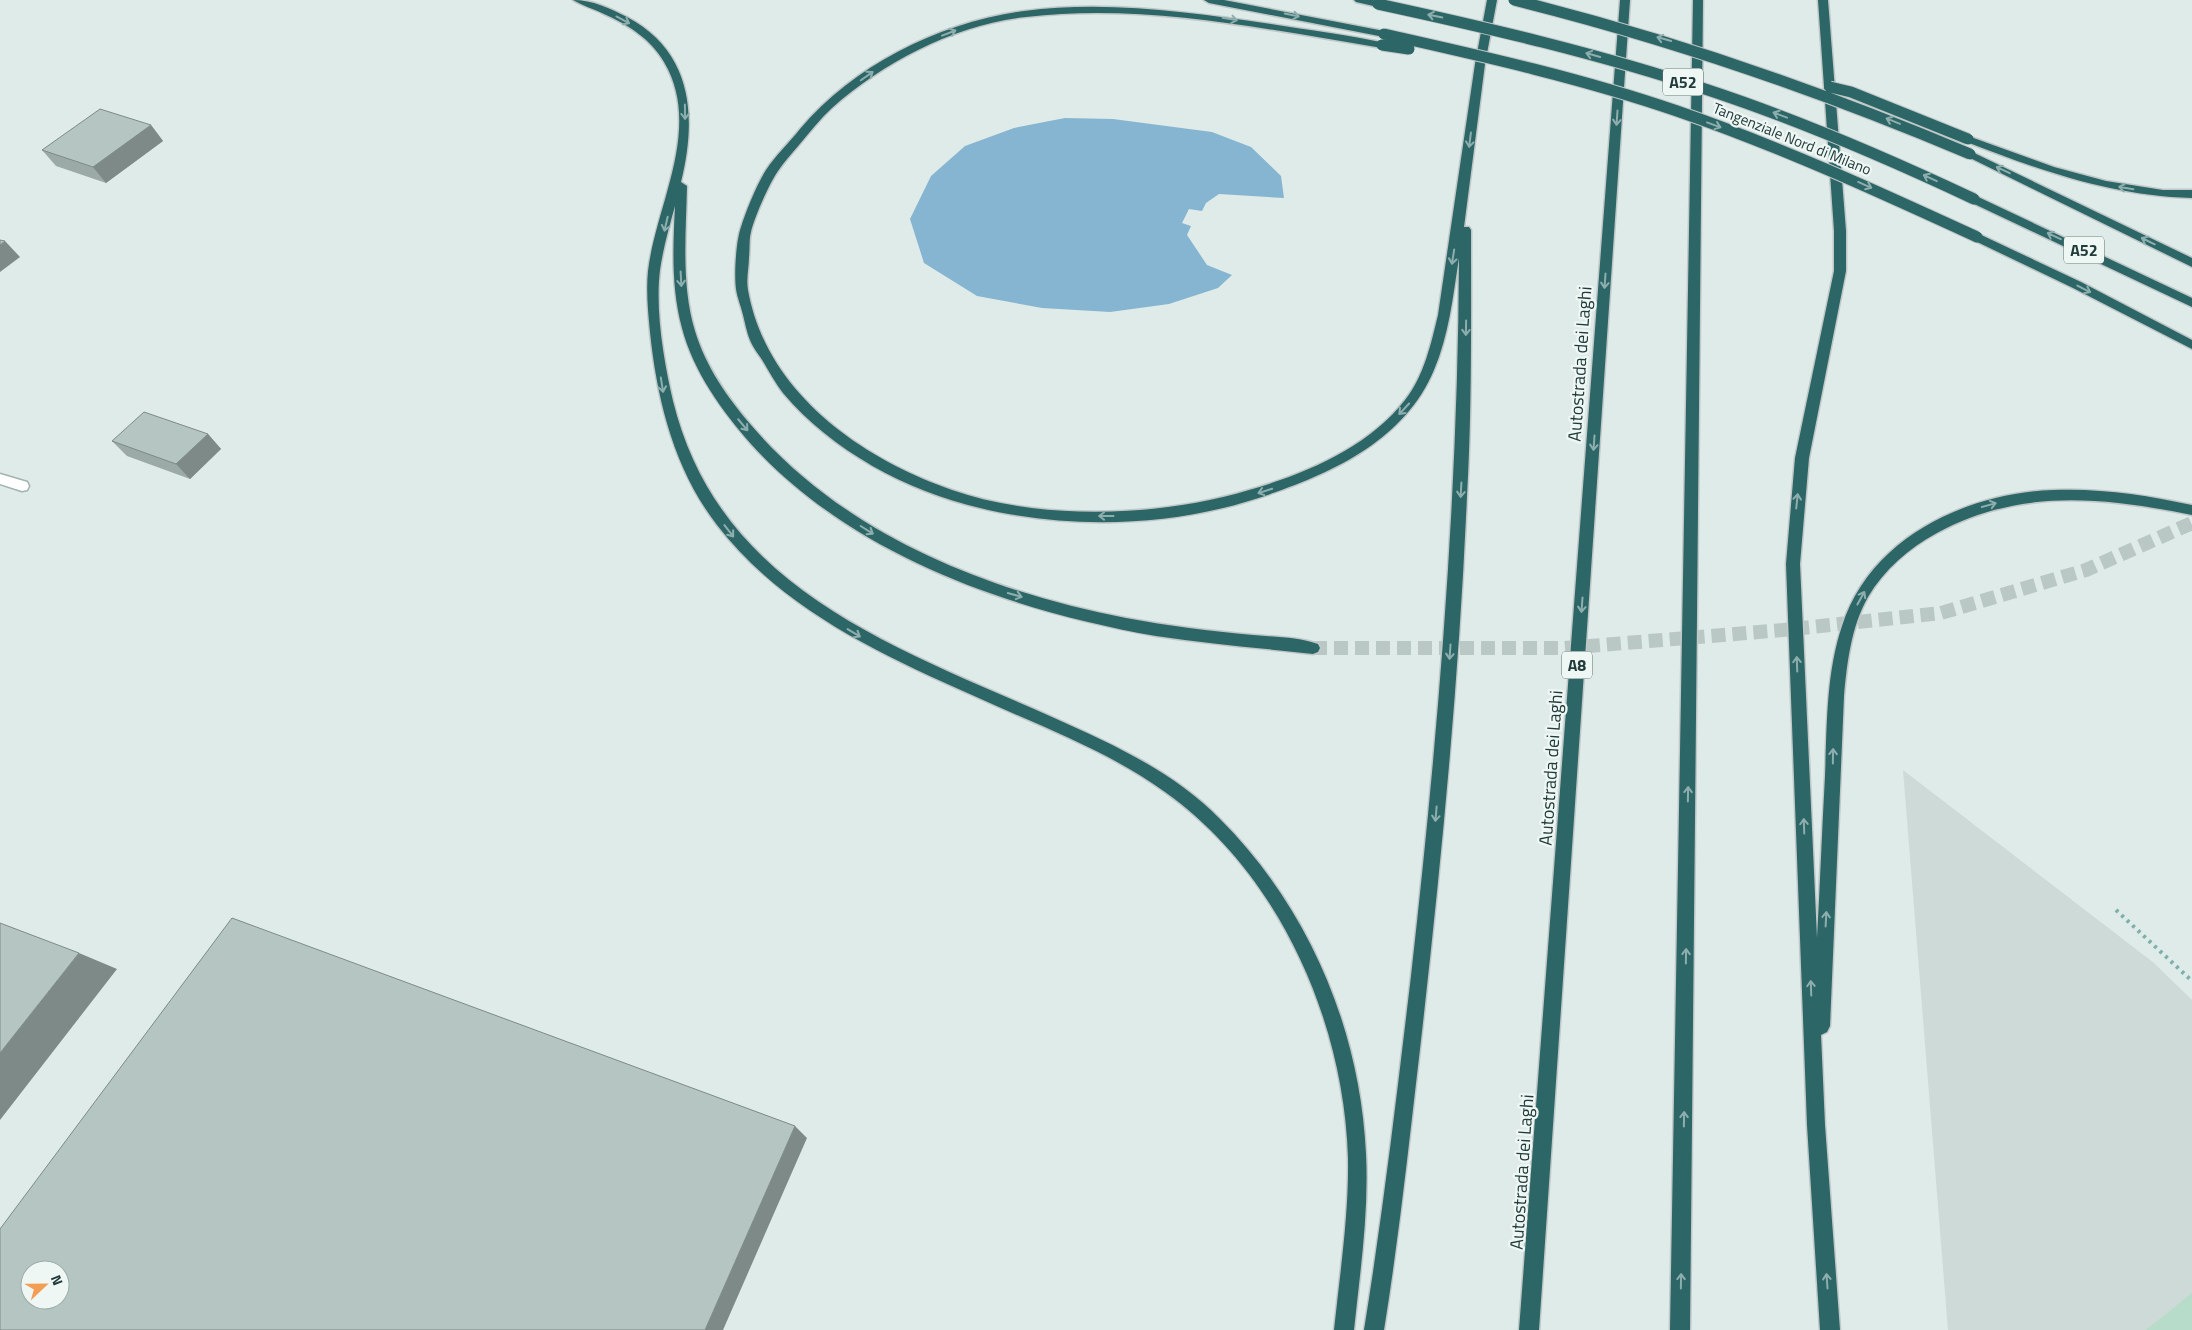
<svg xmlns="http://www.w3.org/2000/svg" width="2192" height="1330" viewBox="0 0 2192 1330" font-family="'Titillium Web',sans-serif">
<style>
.built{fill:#cddad7}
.green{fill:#b7dcc9}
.water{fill:#86b5d1}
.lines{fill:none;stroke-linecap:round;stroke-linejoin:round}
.motorway-tunnel{stroke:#b9c8c5;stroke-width:14;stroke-dasharray:14 7;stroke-linecap:butt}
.service-casing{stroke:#a2b3b0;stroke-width:3}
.motorway-casing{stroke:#c1c8c8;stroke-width:3}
.path{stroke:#7fafaa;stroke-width:4;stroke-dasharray:3 4.5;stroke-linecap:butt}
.service{fill:#fff;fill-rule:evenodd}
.motorway{fill:#2c6667;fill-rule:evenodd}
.motorway-bridge-casing{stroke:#c1c8c8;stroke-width:13;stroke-linecap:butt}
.motorway-bridge{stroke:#2c6667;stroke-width:11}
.wall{fill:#9ba9a7}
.shaded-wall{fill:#7e8a88}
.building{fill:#b4c5c2;stroke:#7e8a88;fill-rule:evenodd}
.oneway{stroke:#8eaeae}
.labels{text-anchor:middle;stroke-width:4.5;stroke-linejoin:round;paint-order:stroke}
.far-street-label{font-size:15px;fill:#203b39;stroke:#eff7f5}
.shield{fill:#eff7f5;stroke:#5e7371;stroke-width:1}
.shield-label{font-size:16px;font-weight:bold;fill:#203b39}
.street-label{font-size:18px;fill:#203b39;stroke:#eff7f5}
</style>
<rect width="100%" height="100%" fill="#dfebe8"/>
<path class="built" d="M 1903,770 L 2154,963 L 2192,1000 L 2192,1330 L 1948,1330 Z"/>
<path class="green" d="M 2192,1293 L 2192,1330 L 2146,1330 Z"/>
<path class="water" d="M 1065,118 L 1113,119 L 1212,132 L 1251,147 L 1281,176 L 1284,198 L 1219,194 L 1206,203 L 1202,211 L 1189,209 L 1182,223 L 1191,226 L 1187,235 L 1207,265 L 1232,275 L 1218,288 L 1169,304 L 1110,312 L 1042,308 L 977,296 L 924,263 L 910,219 L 931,176 L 965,146 L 1014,128 Z"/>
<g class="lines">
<path class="motorway-tunnel" d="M 1313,648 L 1565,648 L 1783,630 L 1941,613 L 2086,570 L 2192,523"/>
<defs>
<path id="service" d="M 0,474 L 27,482 L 29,486 L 27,490 L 22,491 L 0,484 Z"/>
<path id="motorway" d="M 573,0 C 593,0 609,8 627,17 C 693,52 697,117 681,182 L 687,186 C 686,234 681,285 695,331 C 706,367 727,397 751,425 C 845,535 987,591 1126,618 C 1168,626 1210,631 1253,635 C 1274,637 1298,637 1318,644 L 1320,648 L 1318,652 L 1313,654 C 1261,648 1208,644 1156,636 C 1010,610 853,556 751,444 C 722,411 693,371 682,328 C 671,288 673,247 675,206 C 669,227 663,249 660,270 C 655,311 664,362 673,401 C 719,589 895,647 1052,717 C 1112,744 1173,771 1220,819 C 1309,908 1360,1029 1366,1154 C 1369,1213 1360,1272 1354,1330 L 1334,1330 C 1340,1273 1349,1215 1348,1158 C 1344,1021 1279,873 1165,792 C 1107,750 1037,725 972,695 C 878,653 782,609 717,525 C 674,469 657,400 650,332 C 648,312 646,291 648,271 C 656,204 703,128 664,62 C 651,39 627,24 604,14 C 594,9 583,6 573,0 Z
M 1204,0 L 1224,0 L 1384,31 L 1389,34 L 1384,37 L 1209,3 Z
M 1354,0 L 1373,0 L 1383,4 L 1378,7 L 1356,2 Z
M 1487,0 L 1497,0 L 1485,64 L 1464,227 L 1469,227 L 1471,230 C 1471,319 1472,408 1467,496 C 1459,681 1441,865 1420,1049 C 1409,1143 1399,1237 1384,1330 L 1364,1330 C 1383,1213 1397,1094 1411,976 C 1438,737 1458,498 1459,258 C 1453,296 1449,335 1434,370 C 1403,444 1324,477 1252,500 C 1166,527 1067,529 980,508 C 907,491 832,451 783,393 C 776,384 770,373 764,363 C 760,356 753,348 750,340 C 747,333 745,323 743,315 C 741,306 737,297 736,289 C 734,274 736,241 741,227 C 746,211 757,184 766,170 C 775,156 789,143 800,129 C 854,65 941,22 1024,11 C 1105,0 1190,12 1271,24 C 1309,30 1348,35 1386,43 L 1387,45 L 1382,48 C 1265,29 1145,3 1026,17 C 955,25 885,61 832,108 C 820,119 810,132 799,145 C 792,153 784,162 778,171 C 770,182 754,218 751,232 C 749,239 750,249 749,257 C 749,267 746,279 748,290 C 766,392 860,458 952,490 C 1041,521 1159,517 1249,490 C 1305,474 1369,447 1405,400 C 1424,376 1431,344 1438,315 L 1475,64 Z
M 1620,0 L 1630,0 L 1539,1330 L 1519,1330 Z
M 1693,0 L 1703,0 L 1690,1330 L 1670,1330 Z
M 1818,0 L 1828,0 L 1846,231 L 1846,271 L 1809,458 L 1800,564 L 1817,938 C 1820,884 1822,830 1825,776 C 1827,726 1826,674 1842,626 C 1870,538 1966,493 2053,490 C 2100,488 2146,495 2192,505 L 2192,515 C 2103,497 2020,488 1937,533 C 1909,548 1884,570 1868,597 C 1851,627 1847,663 1844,696 L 1830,1026 L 1827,1032 L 1821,1035 L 1825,1125 L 1840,1330 L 1820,1330 L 1807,1125 L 1786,564 L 1795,458 L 1834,271 L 1834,231 Z
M 1968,136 L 2054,167 L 2106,181 L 2163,190 L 2192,190 L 2192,198 C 2111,196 2039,170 1964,141 L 1963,139 L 1964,137 Z
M 1970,151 L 2192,258 L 2192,267 L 1966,156 L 1965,154 L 1966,152 Z
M 1974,195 L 2192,298 L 2192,307 L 1970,202 L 1968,199 Z
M 1977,233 L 2081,282 L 2192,340 L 2192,349 L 2073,288 L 1973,240 L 1971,237 L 1973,234 Z"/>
</defs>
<use href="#service" class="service-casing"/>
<use href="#motorway" class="motorway-casing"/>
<path class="path" d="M 2116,910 L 2192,981"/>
<use href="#service" class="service"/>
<use href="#motorway" class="motorway"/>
<defs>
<path id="motorway-bridge" d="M 1514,0 C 1671,39 1821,91 1970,154
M 1378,4 C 1489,28 1600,54 1708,90 C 1799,120 1887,158 1974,199
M 1384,34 C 1482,56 1581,78 1677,111 C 1779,146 1879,192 1977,237
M 1382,45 L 1409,49
M 1830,87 L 1851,92 L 1968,139"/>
</defs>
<use href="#motorway-bridge" class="motorway-bridge-casing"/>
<use href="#motorway-bridge" class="motorway-bridge"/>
</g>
<path class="wall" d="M 151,125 L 163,141 L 106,183 L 56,166 L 42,150 Z
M 208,434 L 221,449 L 190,479 L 127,456 L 112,441 Z"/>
<path class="shaded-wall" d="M 151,125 L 163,141 L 106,183 L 93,167 Z
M 5,241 L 20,257 L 0,272 L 0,245 Z
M 208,434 L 221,449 L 190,479 L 176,464 Z
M 79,953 L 117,969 L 0,1120 L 0,1053 Z
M 795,1126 L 807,1138 L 723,1330 L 705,1330 Z"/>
<path class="building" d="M 100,109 L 151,125 L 93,167 L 42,150 Z
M 0,240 L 5,241 L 0,245 Z
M 144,412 L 208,434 L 176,464 L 112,441 Z
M 232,918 L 795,1126 L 705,1330 L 0,1330 L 0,1229 ZM 30,1270 L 60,1270 L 60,1300 L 30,1300 Z
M 0,923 L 79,953 L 0,1053 Z"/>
<defs><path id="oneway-shaft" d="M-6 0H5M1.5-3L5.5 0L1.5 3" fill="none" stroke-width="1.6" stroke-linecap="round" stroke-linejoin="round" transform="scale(1.25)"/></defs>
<g class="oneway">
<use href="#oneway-shaft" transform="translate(1292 15) rotate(12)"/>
<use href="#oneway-shaft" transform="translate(1435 16) rotate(-168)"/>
<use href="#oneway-shaft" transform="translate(1230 19) rotate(10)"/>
<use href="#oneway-shaft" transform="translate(623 20) rotate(28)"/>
<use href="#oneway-shaft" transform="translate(949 33) rotate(-21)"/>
<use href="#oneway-shaft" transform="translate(1664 39) rotate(-164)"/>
<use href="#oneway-shaft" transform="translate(1593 55) rotate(-164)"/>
<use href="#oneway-shaft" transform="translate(867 76) rotate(-35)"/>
<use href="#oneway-shaft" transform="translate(685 112) rotate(89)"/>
<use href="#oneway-shaft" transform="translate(1780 115) rotate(-159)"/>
<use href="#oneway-shaft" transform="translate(1617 118) rotate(94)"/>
<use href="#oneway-shaft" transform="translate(1893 121) rotate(-158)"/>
<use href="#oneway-shaft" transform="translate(1714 125) rotate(20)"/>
<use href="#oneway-shaft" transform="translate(1470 140) rotate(97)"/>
<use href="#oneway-shaft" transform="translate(2003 170) rotate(-155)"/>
<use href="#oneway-shaft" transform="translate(1930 178) rotate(-155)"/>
<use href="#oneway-shaft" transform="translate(1865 185) rotate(24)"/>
<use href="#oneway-shaft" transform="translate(2126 188) rotate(-171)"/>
<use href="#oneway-shaft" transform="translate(666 224) rotate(103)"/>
<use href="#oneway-shaft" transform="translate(2054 236) rotate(-155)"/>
<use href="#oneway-shaft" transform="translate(2148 241) rotate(-154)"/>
<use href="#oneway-shaft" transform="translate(1453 257) rotate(99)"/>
<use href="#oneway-shaft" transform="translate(681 279) rotate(87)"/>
<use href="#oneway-shaft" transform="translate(1605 281) rotate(94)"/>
<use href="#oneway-shaft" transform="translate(2084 289) rotate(27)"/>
<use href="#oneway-shaft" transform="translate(1466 328) rotate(91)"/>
<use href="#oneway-shaft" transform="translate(662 385) rotate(81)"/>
<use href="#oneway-shaft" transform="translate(1404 409) rotate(133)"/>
<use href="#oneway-shaft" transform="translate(743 425) rotate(50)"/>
<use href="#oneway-shaft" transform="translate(1594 443) rotate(94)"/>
<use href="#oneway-shaft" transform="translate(1461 490) rotate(93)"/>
<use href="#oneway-shaft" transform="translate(1265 491) rotate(162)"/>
<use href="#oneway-shaft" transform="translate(1797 501) rotate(-84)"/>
<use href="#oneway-shaft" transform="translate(1989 505) rotate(-15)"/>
<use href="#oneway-shaft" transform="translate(1106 516) rotate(180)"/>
<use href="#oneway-shaft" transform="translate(867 530) rotate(32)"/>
<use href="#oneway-shaft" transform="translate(729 531) rotate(52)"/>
<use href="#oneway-shaft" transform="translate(1015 595) rotate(16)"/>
<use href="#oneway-shaft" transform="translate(1861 598) rotate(-61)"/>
<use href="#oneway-shaft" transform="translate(1582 605) rotate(94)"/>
<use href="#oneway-shaft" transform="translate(854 633) rotate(31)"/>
<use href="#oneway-shaft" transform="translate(1450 652) rotate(94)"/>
<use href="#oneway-shaft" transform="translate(1797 664) rotate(-92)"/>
<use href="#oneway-shaft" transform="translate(1833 756) rotate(-89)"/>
<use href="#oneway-shaft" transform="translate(1688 794) rotate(-89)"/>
<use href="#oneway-shaft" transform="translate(1436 814) rotate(95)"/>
<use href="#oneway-shaft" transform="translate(1804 826) rotate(-92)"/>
<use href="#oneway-shaft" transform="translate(1826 919) rotate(-87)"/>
<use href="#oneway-shaft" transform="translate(1686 956) rotate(-89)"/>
<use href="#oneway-shaft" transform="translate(1811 988) rotate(-92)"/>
<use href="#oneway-shaft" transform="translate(1684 1119) rotate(-89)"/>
<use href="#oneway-shaft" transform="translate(1681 1281) rotate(-89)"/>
<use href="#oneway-shaft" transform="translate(1827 1281) rotate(-94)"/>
</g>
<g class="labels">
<g class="far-street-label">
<text transform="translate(1792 139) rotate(22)" y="5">Tangenziale Nord di Milano</text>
</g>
<g class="shield">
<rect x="1663" y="68.5" width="40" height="27" rx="4"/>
<rect x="2064" y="236.5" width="40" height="27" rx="4"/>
<rect x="1562" y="651.5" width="30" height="27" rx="4"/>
</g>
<g class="shield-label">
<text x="1683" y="88">A52</text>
<text x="2084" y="256">A52</text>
<text x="1577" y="671">A8</text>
</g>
<g class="street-label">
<text transform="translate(1580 364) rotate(-86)" y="6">Autostrada dei Laghi</text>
<text transform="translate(1551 768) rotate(-86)" y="6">Autostrada dei Laghi</text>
<text transform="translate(1522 1172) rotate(-86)" y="6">Autostrada dei Laghi</text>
</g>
</g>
<g transform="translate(45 1285) rotate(68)"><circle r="24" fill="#eff7f5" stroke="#9cacaa"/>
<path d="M0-4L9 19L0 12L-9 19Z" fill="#f39e54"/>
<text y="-8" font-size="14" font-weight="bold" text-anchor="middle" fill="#203b39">N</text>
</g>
</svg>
